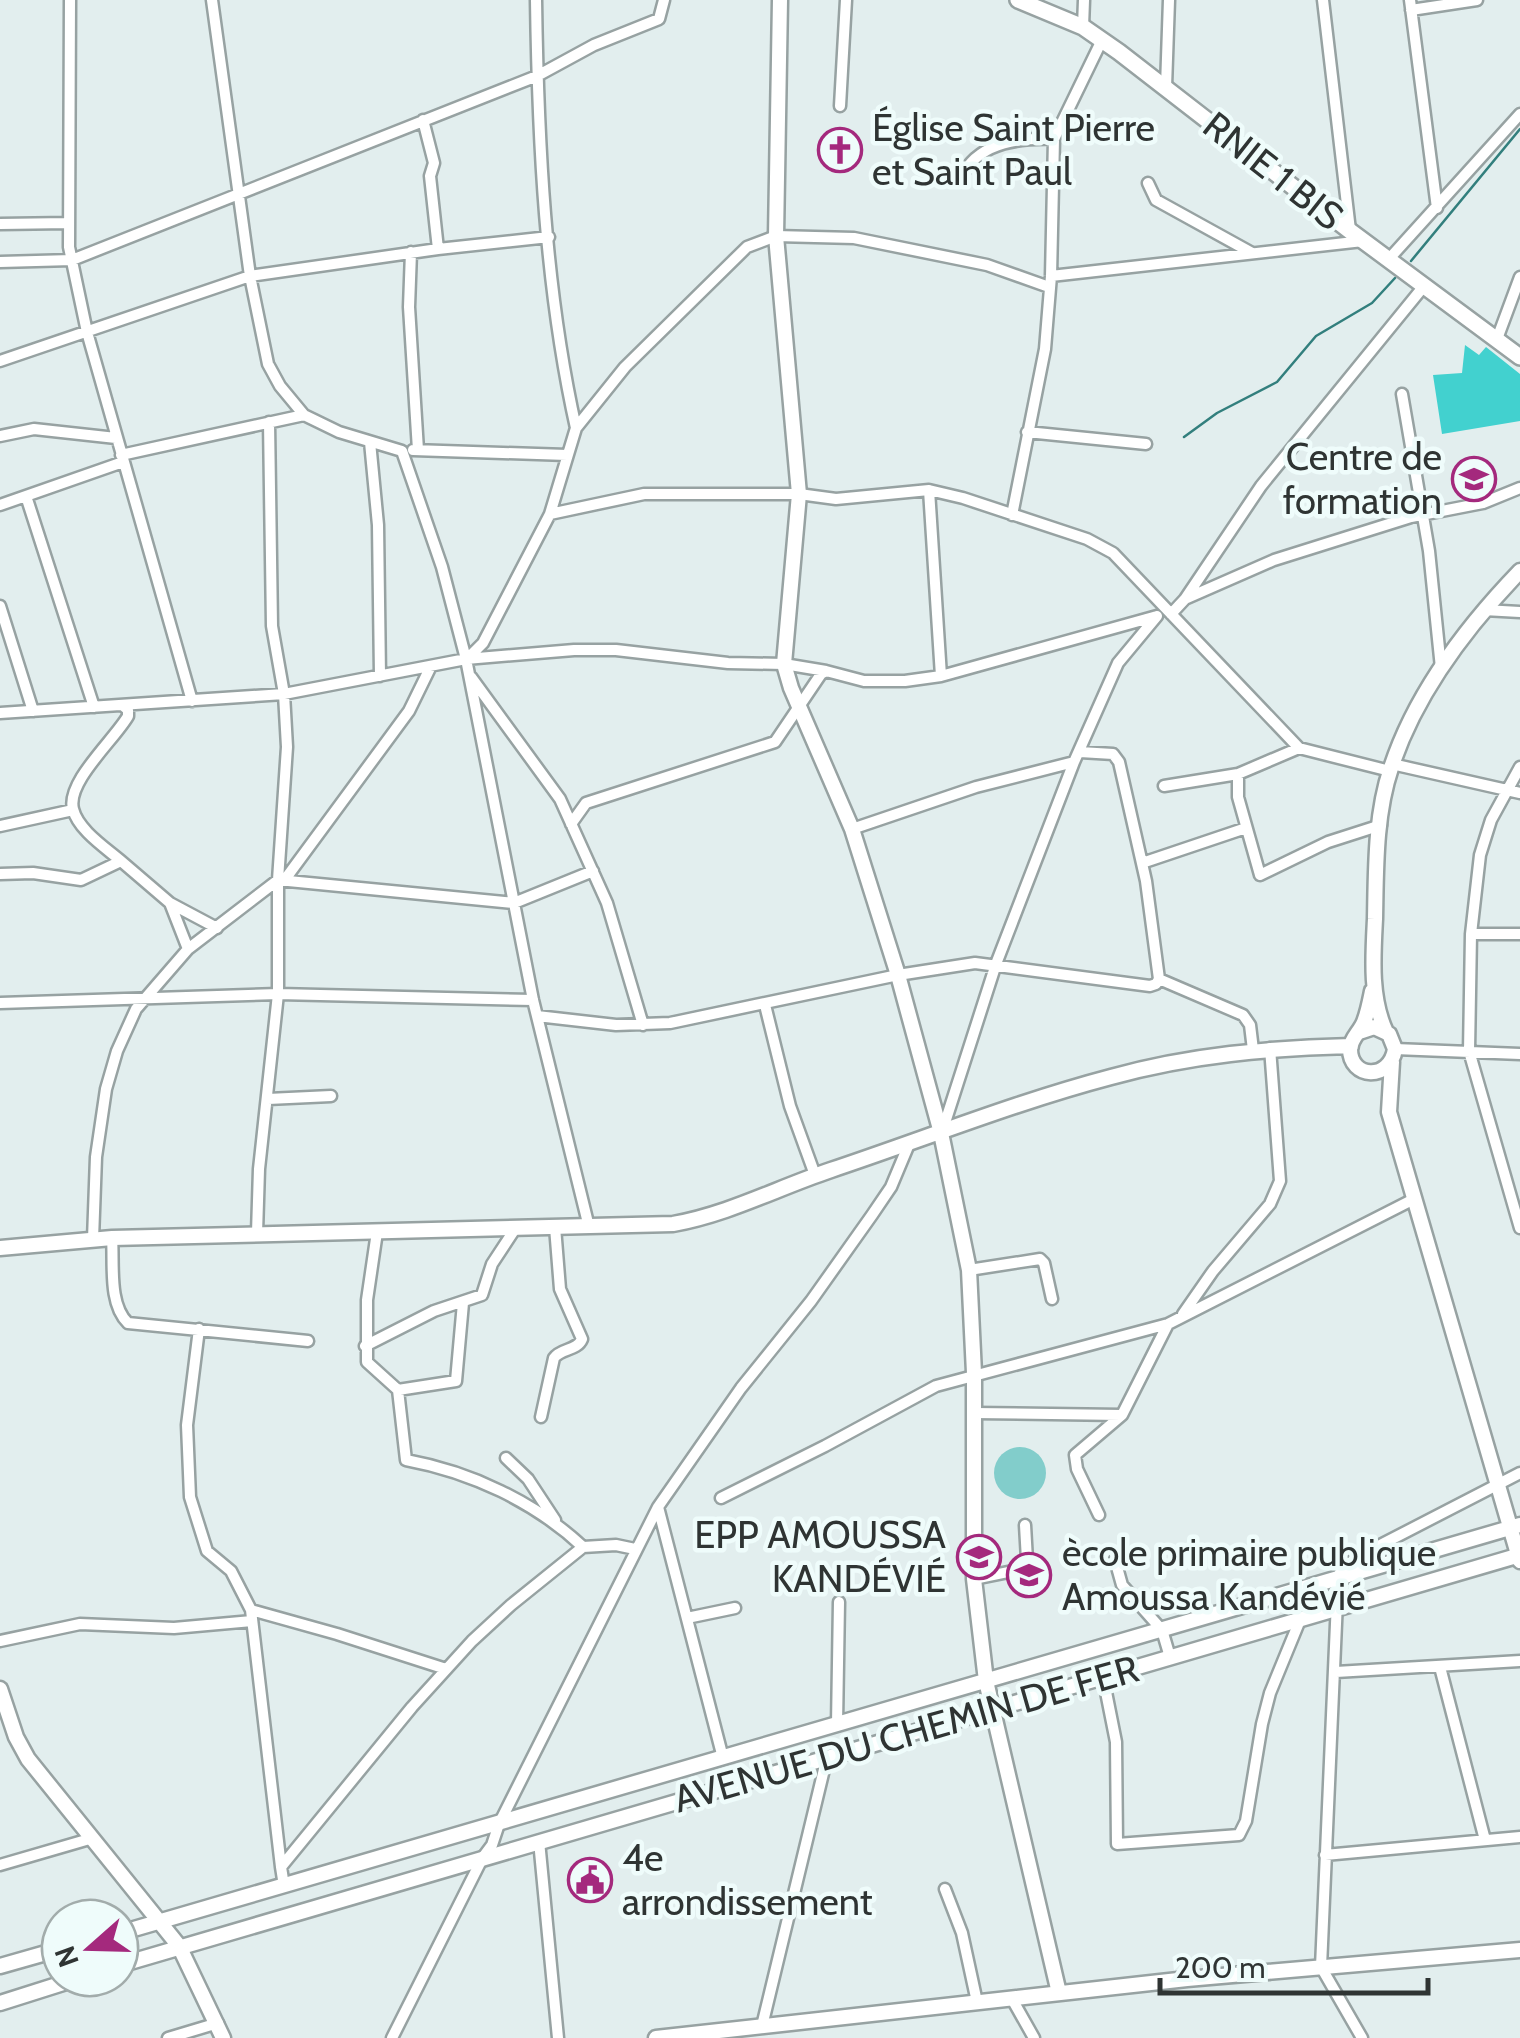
<svg xmlns="http://www.w3.org/2000/svg" width="1520" height="2038" viewBox="0 0 1520 2038" font-family="Cabin,sans-serif">
<style>
.green{fill:#82cdcb}
.forest{fill:#42d1cf}
.lines{fill:none;stroke-linecap:round;stroke-linejoin:round}
.stream{stroke:#327f7d;stroke-width:2.5}
.street-casing{stroke:#97a2a2;stroke-width:15}
.secondary-casing{stroke:#97a2a2;stroke-width:19}
.primary-casing{stroke:#97a2a2;stroke-width:20}
.street{stroke:#fff;stroke-width:10}
.secondary{stroke:#fff;stroke-width:14}
.primary{stroke:#fff;stroke-width:15}
.labels{text-anchor:middle;stroke-width:9;stroke-linejoin:round;paint-order:stroke}
.poi-label{font-size:38px;fill:#2f3433;stroke:#effcfb;text-anchor:start}
.street-label{font-size:38px;fill:#2f3433;stroke:#effcfb}
</style>
<rect width="100%" height="100%" fill="#e2eeee"/>
<path class="green" d="M994 1473a26 26 0 1 1 52 0a26 26 0 1 1-52 0Z"/>
<path class="forest" d="M 1465,345 L 1479,355 L 1486,347 L 1520,374 L 1520,421 L 1442,434 L 1433,375 L 1462,373 Z"/>
<g class="lines">
<path class="stream" d="M 1411,261 L 1520,129
M 1184,437 L 1217,413 L 1277,382 L 1316,336 L 1372,303 L 1395,278"/>
<defs>
<path id="street" d="M 70,0 L 69,247 L 87,332 L 192,701
M 212,0 L 250,276 L 268,364 L 280,386 L 304,415 L 339,432 L 402,451 L 442,567 L 466,659 L 533,1000 L 589,1227
M 536,0 C 538,142 545,289 576,428
M 1323,0 L 1350,230
M 1410,0 L 1437,208
M 1411,10 L 1477,0
M 1083,27 L 1084,0
M 1166,87 L 1169,0
M 840,106 L 846,0
M 423,120 L 434,163 L 430,176 L 438,249
M 964,172 C 983,141 1021,138 1054,139
M 1148,183 L 1156,200 L 1252,253
M 0,224 L 68,223
M 411,252 L 409,307 L 418,450
M 1388,260 L 1520,114
M 0,262 L 72,260 L 537,76 L 594,45 L 659,19 L 664,0
M 1051,276 L 1363,241
M 1497,339 L 1520,277
M 0,361 L 250,276 L 438,249 L 549,237
M 1402,394 L 1429,551 L 1441,668
M 1027,432 L 1146,444
M 0,436 L 34,429 L 116,438
M 370,442 L 378,525 L 380,676
M 413,450 L 567,455
M 121,455 L 304,415
M 929,490 L 941,676
M 26,496 L 94,707
M 0,505 L 123,462
M 550,514 L 644,494 L 799,494 L 836,499 L 929,490 L 963,498 L 1087,539 L 1113,553 L 1299,748
M 1012,515 L 1045,349 L 1051,276 L 1054,139 L 1102,40
M 1185,599 L 1261,486 L 1424,286
M 0,606 L 33,711
M 1484,610 L 1520,612
M 1171,614 L 1185,599 L 1274,560 L 1411,517 L 1483,503 L 1520,488
M 467,659 L 483,643 L 550,514 L 576,428 L 625,367 L 747,247 L 776,236 L 854,238 L 987,265 L 1049,287
M 471,677 L 560,799 L 607,903 L 643,1025
M 0,713 L 284,694 L 466,659 L 574,650 L 616,650 L 728,663 L 784,664 L 826,671
M 1392,764 L 1520,793
M 1520,767 L 1491,820 L 1480,855 L 1471,934 L 1469,1051 L 1520,1228
M 1164,786 L 1238,774
M 571,824 L 586,803 L 775,742 L 821,674 L 826,671 L 864,681 L 905,681 L 941,676 L 1157,616
M 1381,825 L 1328,842 L 1260,875 L 1238,797 L 1238,774 L 1299,748 L 1390,771
M 0,826 L 73,810
M 852,829 L 976,787 L 1074,762
M 121,861 C 106,848 78,830 73,809 C 66,782 115,739 128,716 L 128,710 L 122,705
M 1142,863 L 1246,828
M 0,874 L 33,873 L 81,880 L 121,861 L 170,903 L 217,928
M 286,878 L 409,711 L 431,666
M 170,903 L 188,949
M 1471,934 L 1520,934
M 1159,979 L 1243,1015 L 1250,1025 L 1253,1050
M 0,1003 L 278,994 L 533,1000
M 765,1005 L 790,1106 L 815,1175
M 537,1016 L 616,1025 L 670,1023 L 898,975 L 975,963 L 1150,986 L 1156,984 L 1159,979 L 1146,881 L 1119,762 L 1113,754 L 1080,752
M 1395,1049 L 1520,1054
M 268,1099 L 331,1096
M 942,1132 L 996,964 L 1074,762 L 1118,663 L 1157,616
M 377,1232 L 367,1300 L 367,1362 L 398,1390 L 406,1460 C 471,1472 535,1502 583,1547
M 257,1233 L 259,1169 L 278,994 L 278,880 L 287,747 L 284,694 L 272,626 L 269,422
M 112,1238 C 114,1263 108,1304 128,1323 L 308,1341
M 93,1239 L 96,1157 L 106,1089 L 117,1051 L 136,1009 L 188,949 L 278,880 L 514,903 L 593,871
M 969,1270 L 1040,1259 L 1044,1263 L 1052,1299
M 1183,1314 L 1213,1271 L 1270,1204 L 1280,1181 L 1270,1048
M 199,1329 L 187,1425 L 190,1497 L 207,1551 L 231,1571 L 251,1610 L 281,1867
M 365,1346 L 434,1311 L 482,1295 L 492,1264 L 515,1229
M 398,1390 L 456,1381 L 463,1303
M 974,1413 L 1121,1415
M 541,1417 L 554,1358 C 561,1348 577,1351 582,1339 L 560,1289 L 555,1227
M 506,1458 L 528,1479 L 555,1520
M 721,1498 L 825,1446 L 936,1386 L 1168,1324 L 1414,1199
M 658,1507 L 723,1758
M 1099,1515 L 1077,1469 L 1075,1455 L 1122,1415 L 1168,1324
M 1115,1560 L 1122,1585 L 1162,1630 L 1170,1657
M 974,1579 L 1023,1569 L 1027,1560 L 1025,1525
M 251,1610 L 337,1634 L 446,1669
M 687,1618 L 735,1608
M 0,1641 L 80,1624 L 174,1628 L 252,1621
M 1440,1667 L 1485,1840
M 1336,1672 L 1520,1661
M 1103,1677 L 1116,1742 L 1117,1844 L 1239,1835 L 1246,1821 L 1262,1724 L 1270,1693 L 1300,1620
M 837,1724 L 839,1602
M 539,1841 L 558,2038
M 1325,1855 L 1520,1837
M 0,1865 L 93,1838
M 284,1886 L 281,1867 L 412,1707 L 472,1641 L 511,1605 L 583,1547 L 616,1545 L 635,1549
M 945,1889 L 962,1933 L 977,2002
M 1012,1999 L 1034,2038
M 762,2026 L 827,1757
M 168,2038 L 218,2023
M 392,2038 L 483,1857 L 492,1845 L 499,1824 L 658,1507 L 741,1388 L 811,1301 L 872,1215 L 891,1187 L 909,1144
M 1362,2038 L 1321,1967 L 1338,1578 L 1341,1570 L 1359,1556 L 1520,1473"/>
<path id="secondary" d="M 780,0 L 776,236 L 799,494 L 784,664 L 791,688 L 852,829 L 898,975 L 941,1133 L 969,1270 L 974,1373 L 974,1579 L 986,1681 L 1059,1993
M 1359,1032 L 1374,1027 L 1389,1034 L 1395,1049 C 1390,1081 1350,1079 1350,1049 C 1351,1038 1360,1032 1364,1022 C 1368,1012 1370,1001 1372,991
M 1386,1032 C 1370,998 1373,957 1375,919 C 1376,870 1375,815 1391,768 C 1415,694 1467,626 1520,571
M 1392,1062 L 1389,1112 L 1520,1561
M 0,1248 L 112,1238 L 673,1224 C 729,1214 777,1188 831,1170 C 924,1139 1016,1102 1111,1077 C 1190,1055 1270,1048 1351,1046
M 0,1689 L 16,1737 L 28,1759 L 179,1946 L 223,2038
M 120,1933 L 1520,1525
M 120,1965 L 1520,1555
M 0,1966 L 60,1949
M 0,2003 L 79,1978
M 656,2038 L 1187,1979 L 1520,1950"/>
<path id="primary" d="M 1018,0 L 1083,27 L 1119,52 L 1350,231 L 1520,357"/>
</defs>
<use href="#street" class="street-casing"/>
<use href="#secondary" class="secondary-casing"/>
<use href="#primary" class="primary-casing"/>
<use href="#street" class="street"/>
<use href="#secondary" class="secondary"/>
<use href="#primary" class="primary"/>
</g>
<defs>
<symbol id="church-ring" viewBox="-11 -11 22 22"><circle r="9.5" fill="#effcfb" stroke="#a4297d" stroke-width="1.5"/><path d="M-1.2-6h2.4v3.5h3.3v2.4h-3.3V6h-2.4V-.1h-3.3v-2.4h3.3Z" fill="#a4297d"/></symbol>
<symbol id="school-ring" viewBox="-11 -11 22 22"><circle r="9.5" fill="#effcfb" stroke="#a4297d" stroke-width="1.5"/><path d="M0-5L7-2L0 1L-7-2ZM-4 1L0 2.5L4 1V4Q0 6-4 4Z" fill="#a4297d"/></symbol>
<symbol id="civic-ring" viewBox="-11 -11 22 22"><circle r="9.5" fill="#effcfb" stroke="#a4297d" stroke-width="1.5"/><path d="M-.6-6.5H3V-4.5H.6V-3L4-1V1h2V6H-6V1h2V-1L-.6-3ZM-1.2 2.5V6h2.4V2.5Z" fill="#a4297d"/></symbol>
</defs>
<g fill-rule="evenodd">
<use href="#church-ring" x="815" y="125" width="50" height="50"/>
<use href="#school-ring" x="1449" y="454" width="50" height="50"/>
<use href="#school-ring" x="954" y="1532" width="50" height="50"/>
<use href="#school-ring" x="1004" y="1550" width="50" height="50"/>
<use href="#civic-ring" x="565" y="1855" width="50" height="50"/>
</g>
<g class="labels">
<g class="poi-label">
<text x="872" y="141">Église Saint Pierre<tspan x="872" dy="44">et Saint Paul</tspan></text>
<text x="1442" y="470" text-anchor="end">Centre de<tspan x="1442" dy="44">formation</tspan></text>
<text x="946" y="1548" text-anchor="end">EPP AMOUSSA<tspan x="946" dy="44">KANDÉVIÉ</tspan></text>
<text x="1062" y="1566">ècole primaire publique<tspan x="1062" dy="44">Amoussa Kandévié</tspan></text>
<text x="622" y="1871">4e<tspan x="622" dy="44">arrondissement</tspan></text>
</g>
<g class="street-label">
<text transform="translate(1273 171) rotate(38)" y="13">RNIE 1 BIS</text>
<text transform="translate(906 1734) rotate(-16)" y="13">AVENUE DU CHEMIN DE FER</text>
</g>
</g>
<g transform="translate(90 1948) rotate(250)"><circle r="48" fill="#effcfb" stroke="#a2acab" stroke-width="2.5"/>
<path d="M0-8L18 38L0 25L-18 38Z" fill="#a4297d"/>
<text y="-15" font-size="28" font-weight="bold" text-anchor="middle" fill="#2f3433">N</text>
</g>
<path d="M1160 1978v15h268v-15" fill="none" stroke="#2f3433" stroke-width="5"/>
<text x="1175" y="1978" font-size="30" fill="#2f3433" stroke="#effcfb" stroke-width="8" paint-order="stroke">200 m</text>
</svg>
